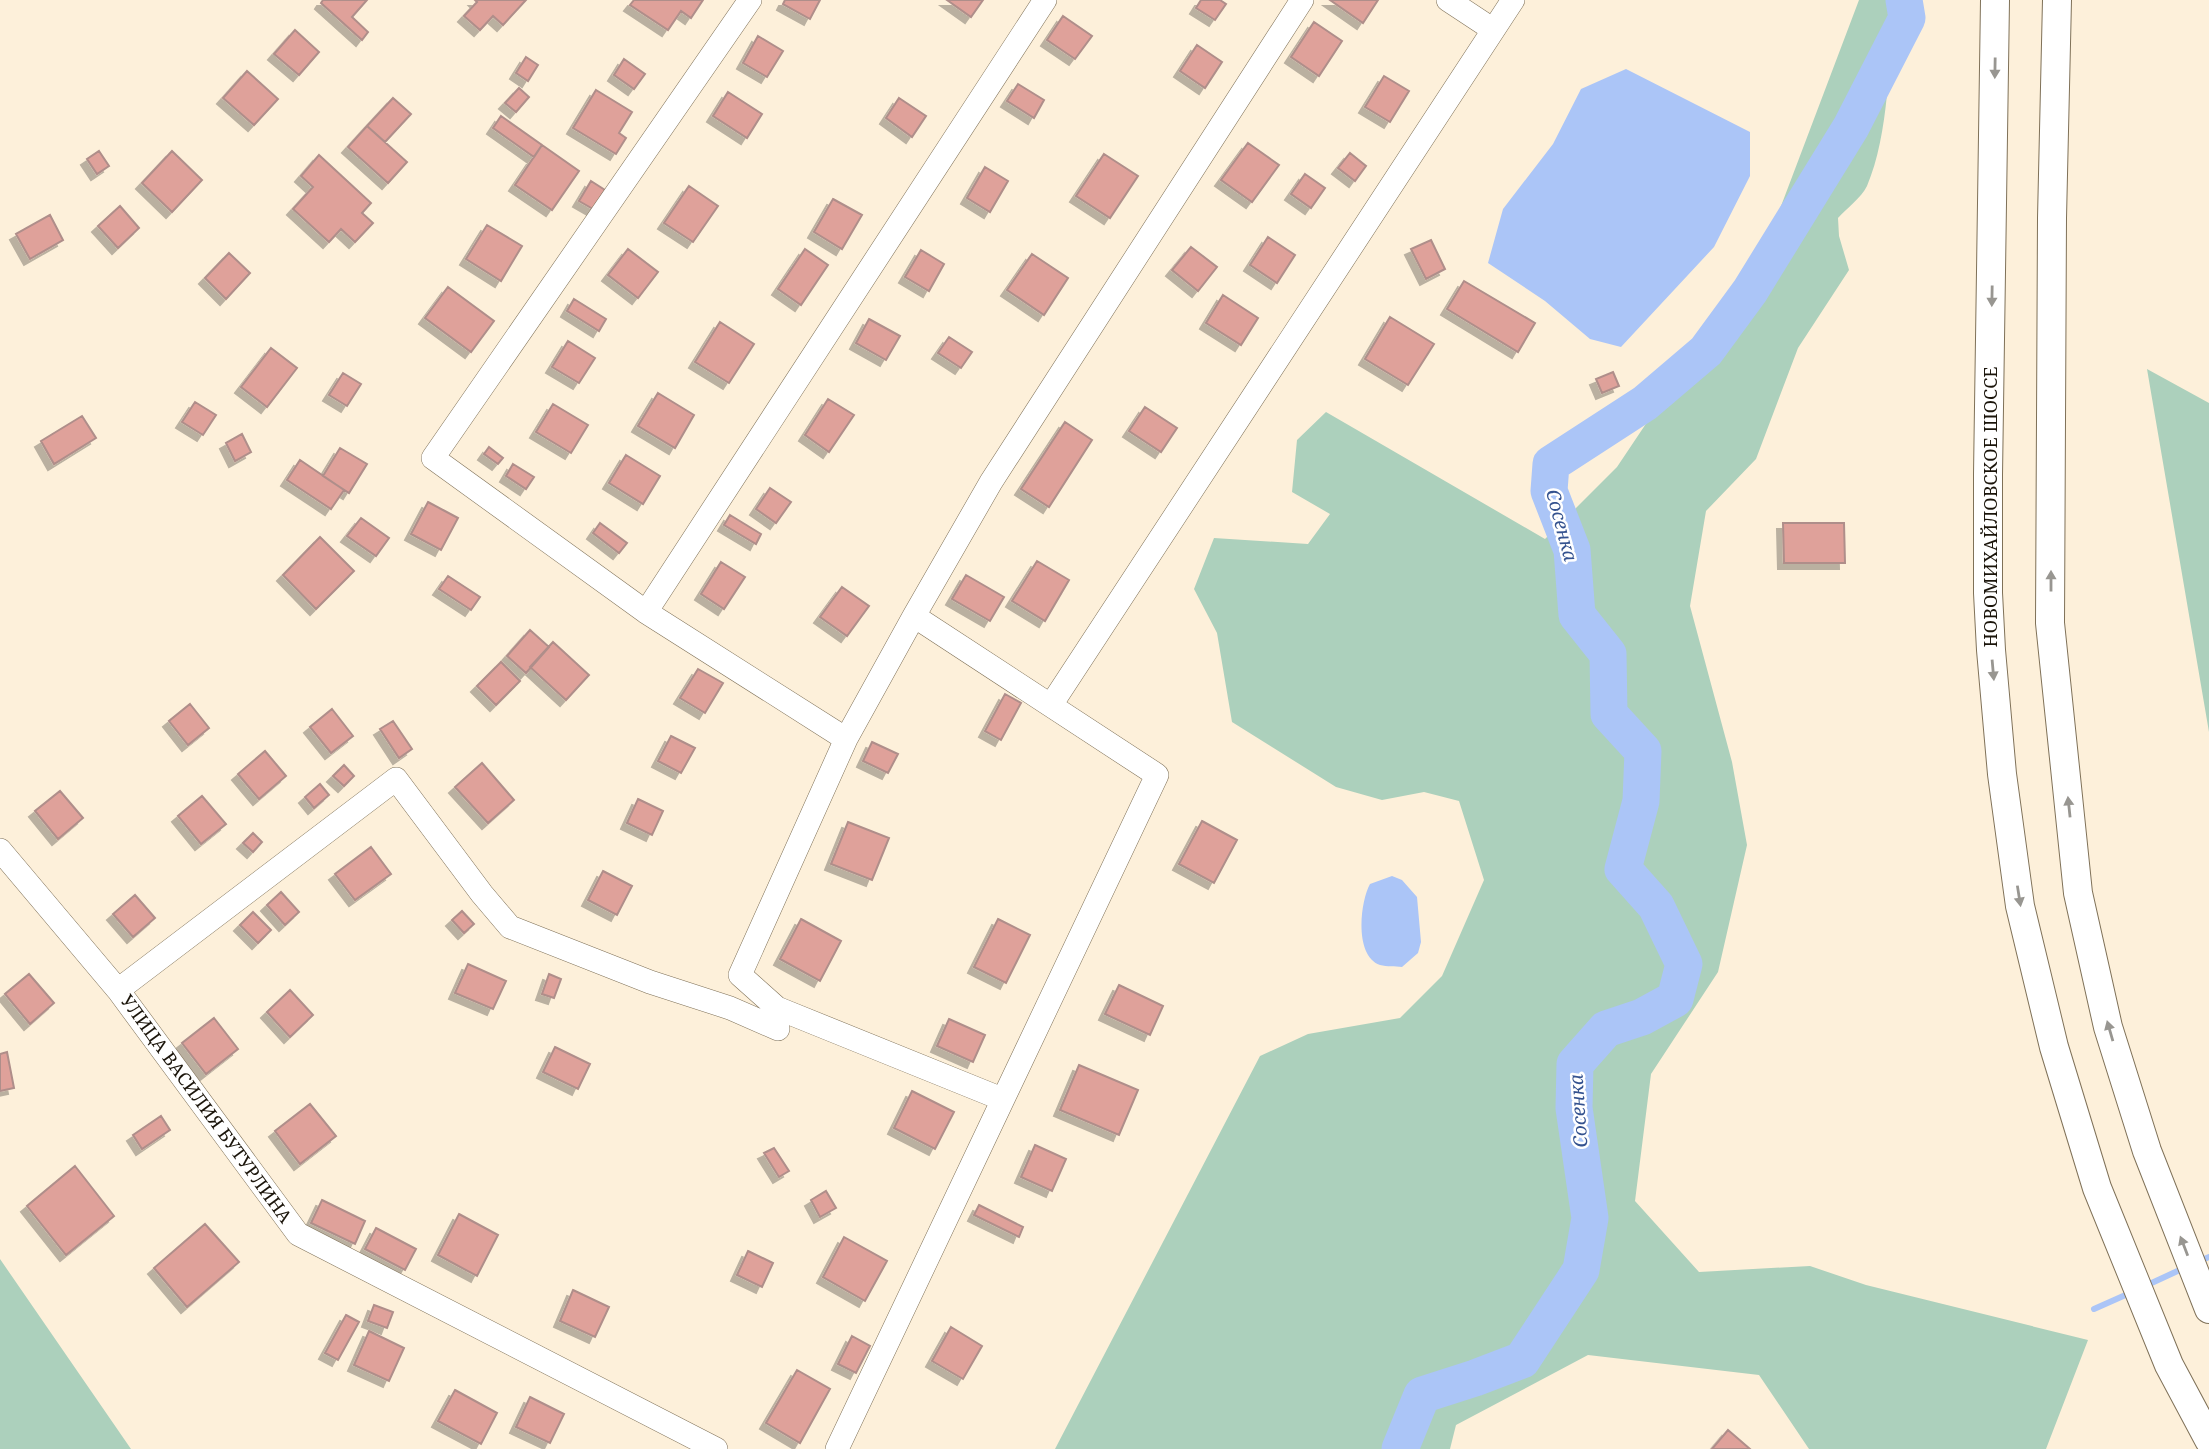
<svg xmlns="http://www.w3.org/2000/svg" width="2209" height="1449" viewBox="0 0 2209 1449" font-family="'Noto Serif',serif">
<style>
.green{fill:#acd0bc}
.water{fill:#abc5f7}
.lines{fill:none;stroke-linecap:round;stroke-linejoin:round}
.stream{stroke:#abc5f7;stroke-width:6}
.river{stroke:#abc5f7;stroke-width:37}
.building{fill:#dfa19a;stroke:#af8e8a;stroke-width:2;filter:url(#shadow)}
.minor-casing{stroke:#7f7158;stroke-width:24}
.major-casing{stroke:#7f7158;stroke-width:30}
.minor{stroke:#fff;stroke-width:23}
.major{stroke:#fff;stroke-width:28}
.oneway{fill:#989691}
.labels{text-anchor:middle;stroke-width:5;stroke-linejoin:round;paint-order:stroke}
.street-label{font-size:18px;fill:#1b150b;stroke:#fff}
.water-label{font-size:19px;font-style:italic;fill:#34528f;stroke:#fff}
</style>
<defs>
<filter id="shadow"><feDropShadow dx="-6" dy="6" stdDeviation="0" flood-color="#0004"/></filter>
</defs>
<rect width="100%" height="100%" fill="#fdf0da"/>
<path class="green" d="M 1859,0 L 1892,0 C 1890,56 1889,135 1867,186 C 1861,198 1847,208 1838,218 L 1839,236 L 1849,270 L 1798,348 L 1756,459 L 1706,511 L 1690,606 L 1732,762 L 1747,845 L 1718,972 L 1651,1074 L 1635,1201 L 1699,1272 L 1810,1266 L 1866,1285 L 2088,1340 L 2046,1449 L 1809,1449 L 1759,1375 L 1588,1355 L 1456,1425 L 1450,1449 L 1055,1449 L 1260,1056 L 1308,1034 L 1400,1018 L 1442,976 L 1484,880 L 1459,801 L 1424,792 L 1382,800 L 1336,787 L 1232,722 L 1217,633 L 1194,589 L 1214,538 L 1308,544 L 1330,514 L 1292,492 L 1297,440 L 1326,412 L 1545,539 L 1617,467 L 1767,243 Z
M 2147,369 L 2209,403 L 2209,732 Z
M 0,1259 L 131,1449 L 0,1449 Z"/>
<path class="water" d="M 1626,69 L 1750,132 L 1750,176 L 1714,247 L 1621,347 L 1590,339 L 1545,301 L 1488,263 L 1503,209 L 1553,144 L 1581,89 Z
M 1392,876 L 1402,880 L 1417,897 L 1421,942 L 1418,953 L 1402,967 C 1395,966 1387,967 1380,965 C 1354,956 1360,902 1370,884 Z"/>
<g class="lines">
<path class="stream" d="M 2197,1262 L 2209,1257
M 2143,1287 L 2184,1268
M 2094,1309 L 2130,1293"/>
<path class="river" d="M 1400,1449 L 1422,1395 L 1475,1378 L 1522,1360 L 1581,1270 L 1590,1218 L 1574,1108 L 1575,1064 L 1606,1029 L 1642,1017 L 1675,999 L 1684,964 L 1656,906 L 1623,869 L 1641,801 L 1643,751 L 1609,714 L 1608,654 L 1577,615 L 1572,550 L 1549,491 L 1551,464 L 1645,403 L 1706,351 L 1750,291 L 1851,127 L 1907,18 L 1904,0"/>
</g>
<path class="building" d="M 323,0 L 367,0 L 352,17 L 368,32 L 362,40 L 321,3 Z
M 475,0 L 526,0 L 503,25 L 493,16 L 480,30 L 464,16 L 477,2 Z
M 634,0 L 703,0 L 691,18 L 681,11 L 668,30 L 630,5 Z
M 785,0 L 820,0 L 810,19 L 783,4 Z
M 947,0 L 983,0 L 971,17 Z
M 1201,0 L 1220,0 L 1226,4 L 1215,20 L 1196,8 Z
M 1330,0 L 1378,0 L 1363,23 Z
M 1063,16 L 1092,36 L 1075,59 L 1047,40 Z
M 1314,22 L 1342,41 L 1319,76 L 1291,57 Z
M 295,30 L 319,52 L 299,75 L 274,54 Z
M 758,36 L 783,51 L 767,77 L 743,63 Z
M 1197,45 L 1222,62 L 1205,88 L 1180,71 Z
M 526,57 L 538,65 L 528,81 L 516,73 Z
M 624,59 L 645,74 L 634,89 L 614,75 Z
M 247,71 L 278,99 L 254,125 L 223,98 Z
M 1384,76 L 1409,91 L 1390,122 L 1365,107 Z
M 1018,84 L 1044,100 L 1034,118 L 1007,101 Z
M 519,88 L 529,97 L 516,112 L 505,103 Z
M 596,90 L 632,112 L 619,133 L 626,138 L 616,154 L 573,128 Z
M 728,92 L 762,114 L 747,138 L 713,116 Z
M 393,98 L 411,114 L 385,142 L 367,126 Z
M 899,98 L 926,116 L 912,137 L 886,118 Z
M 501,116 L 542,145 L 534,157 L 493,128 Z
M 367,126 L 407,162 L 388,183 L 348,147 Z
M 1248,143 L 1279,165 L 1252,202 L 1221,180 Z
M 542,145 L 579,171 L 552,210 L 515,185 Z
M 99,151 L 109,166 L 97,174 L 87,159 Z
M 172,151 L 202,180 L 172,212 L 142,183 Z
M 1350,153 L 1366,166 L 1355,181 L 1338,168 Z
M 1104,154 L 1138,176 L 1110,218 L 1076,196 Z
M 319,155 L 371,203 L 362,213 L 373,223 L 355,242 L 341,229 L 329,242 L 293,209 L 313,187 L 301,176 Z
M 985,167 L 1008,181 L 990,212 L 967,198 Z
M 1305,174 L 1325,188 L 1311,208 L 1291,194 Z
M 591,181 L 605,190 L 593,209 L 579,201 Z
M 689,186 L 718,206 L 693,242 L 664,223 Z
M 833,199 L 862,215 L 842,249 L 814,232 Z
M 120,206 L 139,228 L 118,248 L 98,226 Z
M 50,215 L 63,240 L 30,259 L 16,234 Z
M 487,225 L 522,246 L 501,281 L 466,259 Z
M 1268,237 L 1295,255 L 1277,283 L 1250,265 Z
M 1431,240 L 1445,269 L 1426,279 L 1411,249 Z
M 1191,247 L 1217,267 L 1198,291 L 1172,270 Z
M 628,249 L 658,272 L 638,298 L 608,275 Z
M 805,249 L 828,265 L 801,305 L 778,289 Z
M 921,250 L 944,264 L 929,291 L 905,277 Z
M 229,253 L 250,273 L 226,299 L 205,278 Z
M 1032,254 L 1068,278 L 1044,315 L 1007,290 Z
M 1464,281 L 1535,323 L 1518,352 L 1447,309 Z
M 448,287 L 494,321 L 471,352 L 425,318 Z
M 1223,295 L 1258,318 L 1241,345 L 1206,323 Z
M 574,299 L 606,319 L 599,331 L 567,311 Z
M 1390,317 L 1434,344 L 1408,385 L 1365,359 Z
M 869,319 L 900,336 L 886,360 L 856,343 Z
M 720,322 L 754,344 L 729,383 L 695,362 Z
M 949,337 L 972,352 L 961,368 L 938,353 Z
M 568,341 L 595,358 L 579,383 L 552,367 Z
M 271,348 L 297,368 L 267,407 L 241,387 Z
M 1613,372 L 1619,386 L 1602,393 L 1596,379 Z
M 343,373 L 361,384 L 347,406 L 329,395 Z
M 658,393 L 694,415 L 675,448 L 638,426 Z
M 828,399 L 854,415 L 829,452 L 805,435 Z
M 195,402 L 216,415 L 203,435 L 182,422 Z
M 553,404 L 588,425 L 571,453 L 536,432 Z
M 1145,407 L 1177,428 L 1161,452 L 1129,431 Z
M 82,416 L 96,438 L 54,464 L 41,441 Z
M 1065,422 L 1092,440 L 1049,507 L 1021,489 Z
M 242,434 L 251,452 L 235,461 L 226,443 Z
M 489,447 L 503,458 L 498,464 L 484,454 Z
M 340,448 L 367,464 L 349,493 L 323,476 Z
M 626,455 L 660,476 L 643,504 L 609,483 Z
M 300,460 L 344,490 L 331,509 L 287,480 Z
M 513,464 L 534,477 L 526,489 L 506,476 Z
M 770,488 L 791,502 L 776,523 L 756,509 Z
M 428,502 L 458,518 L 441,550 L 411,534 Z
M 730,515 L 761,534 L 756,544 L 724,525 Z
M 361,518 L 389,538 L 376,556 L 347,536 Z
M 600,523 L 627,543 L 619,553 L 593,533 Z
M 1783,523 L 1844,523 L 1845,563 L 1784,563 Z
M 320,537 L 354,571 L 316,609 L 283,575 Z
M 1037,561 L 1069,580 L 1045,621 L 1012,601 Z
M 721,562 L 745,577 L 724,609 L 701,594 Z
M 966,575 L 1004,597 L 990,621 L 952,599 Z
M 448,576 L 480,597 L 471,610 L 439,589 Z
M 842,587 L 869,606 L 847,636 L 820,617 Z
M 530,630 L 549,647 L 526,673 L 507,656 Z
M 553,642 L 589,675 L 566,700 L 530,667 Z
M 501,662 L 520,681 L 496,705 L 477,686 Z
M 698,669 L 723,683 L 705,713 L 680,698 Z
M 1005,694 L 1021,703 L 1001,740 L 985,731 Z
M 190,704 L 209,728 L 188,745 L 169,721 Z
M 332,709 L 353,736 L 331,753 L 310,727 Z
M 393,721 L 412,749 L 399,758 L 380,729 Z
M 671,736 L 695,748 L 681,773 L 658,761 Z
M 872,742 L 898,754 L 888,773 L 863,761 Z
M 265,751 L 286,776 L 259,799 L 238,774 Z
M 482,763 L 514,800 L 488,823 L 455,787 Z
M 344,765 L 354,776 L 344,786 L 333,776 Z
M 320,784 L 329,795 L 314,808 L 305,797 Z
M 60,791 L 83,818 L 58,839 L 35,811 Z
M 202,796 L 226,824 L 201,844 L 178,816 Z
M 638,799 L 663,811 L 652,835 L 627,823 Z
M 1202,821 L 1237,840 L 1214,883 L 1179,864 Z
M 848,822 L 889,838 L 872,880 L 831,864 Z
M 253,833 L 262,842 L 253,852 L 243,843 Z
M 371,847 L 391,874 L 355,900 L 335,874 Z
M 603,871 L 632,886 L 617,915 L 588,900 Z
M 281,892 L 299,912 L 285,925 L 267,905 Z
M 135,895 L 155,918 L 133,937 L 113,914 Z
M 462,911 L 474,924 L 464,933 L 452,920 Z
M 253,912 L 271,930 L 258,943 L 240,925 Z
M 801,919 L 841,941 L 820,981 L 780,959 Z
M 998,919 L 1030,935 L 1006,983 L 974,967 Z
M 468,964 L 506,981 L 493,1009 L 455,993 Z
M 29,974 L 54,1003 L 30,1024 L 5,994 Z
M 549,974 L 561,979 L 554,998 L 542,994 Z
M 1119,985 L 1163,1006 L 1150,1035 L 1105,1014 Z
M 290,990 L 313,1015 L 290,1037 L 267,1012 Z
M 214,1018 L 238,1049 L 206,1074 L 182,1043 Z
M 949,1019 L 985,1035 L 973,1062 L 937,1046 Z
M 555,1047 L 590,1064 L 578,1089 L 543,1072 Z
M 7,1052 L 14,1088 L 0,1091 L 0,1054 Z
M 1079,1065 L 1138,1090 L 1119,1135 L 1060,1110 Z
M 912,1091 L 954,1112 L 935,1149 L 894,1128 Z
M 310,1104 L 336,1136 L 300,1164 L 275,1131 Z
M 161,1116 L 170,1130 L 142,1149 L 133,1135 Z
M 1035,1145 L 1066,1159 L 1052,1191 L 1021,1177 Z
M 774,1148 L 789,1171 L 779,1177 L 764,1153 Z
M 75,1166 L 114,1216 L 66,1255 L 27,1206 Z
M 826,1191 L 836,1208 L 820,1217 L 811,1200 Z
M 322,1200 L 365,1221 L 355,1244 L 311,1223 Z
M 979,1205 L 1023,1227 L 1019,1237 L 974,1215 Z
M 459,1214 L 498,1235 L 477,1276 L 438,1255 Z
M 205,1224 L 239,1262 L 187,1307 L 154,1268 Z
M 376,1228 L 416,1249 L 405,1270 L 365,1249 Z
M 844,1237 L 887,1261 L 865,1301 L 823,1277 Z
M 748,1251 L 773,1263 L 762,1287 L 737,1275 Z
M 573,1290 L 609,1307 L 595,1337 L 560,1321 Z
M 374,1305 L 393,1312 L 387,1328 L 368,1321 Z
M 346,1315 L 359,1322 L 338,1360 L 325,1353 Z
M 951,1327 L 982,1346 L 963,1379 L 932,1361 Z
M 369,1331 L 404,1348 L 389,1381 L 354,1365 Z
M 852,1336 L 870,1346 L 856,1373 L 838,1364 Z
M 797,1370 L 830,1389 L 800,1443 L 766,1423 Z
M 455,1390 L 497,1413 L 481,1444 L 438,1421 Z
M 530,1397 L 564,1414 L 550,1443 L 516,1427 Z
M 1728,1430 L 1750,1449 L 1712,1449 Z"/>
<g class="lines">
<defs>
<path id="minor" d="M 750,0 L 433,458 L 646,612 L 846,739
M 1448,0 L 1492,29
M 646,612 L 1045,0
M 1051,705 L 1513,0
M 0,850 L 118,990 L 298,1234 L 716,1449
M 118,990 L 396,779 L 482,894 L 510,927 L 650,982 L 730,1008 L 778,1029
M 1002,1099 L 777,1008 L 740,975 L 846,739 L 914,616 L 991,482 L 1302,0
M 837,1449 L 1157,775 L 914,616"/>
<path id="major" d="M 1995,0 L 1988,475 L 1988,593 L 1991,650 L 2002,774 L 2020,906 L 2054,1047 L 2097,1188 L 2169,1365 L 2209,1440
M 2057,0 L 2052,218 L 2050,623 L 2078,893 L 2108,1027 L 2147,1151 L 2209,1309"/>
</defs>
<use href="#minor" class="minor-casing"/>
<use href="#major" class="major-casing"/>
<use href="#minor" class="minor"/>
<use href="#major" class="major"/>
</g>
<defs><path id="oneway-solid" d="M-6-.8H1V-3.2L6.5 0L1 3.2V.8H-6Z" transform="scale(1.75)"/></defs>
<g class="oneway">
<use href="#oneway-solid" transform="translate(1995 68) rotate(91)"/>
<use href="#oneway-solid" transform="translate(1992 296) rotate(91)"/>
<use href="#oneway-solid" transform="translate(2051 581) rotate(-90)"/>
<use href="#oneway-solid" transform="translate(1993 670) rotate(85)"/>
<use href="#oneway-solid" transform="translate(2069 807) rotate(-96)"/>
<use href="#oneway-solid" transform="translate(2019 896) rotate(81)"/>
<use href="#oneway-solid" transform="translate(2110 1031) rotate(-106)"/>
<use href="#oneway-solid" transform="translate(2184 1246) rotate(-111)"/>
</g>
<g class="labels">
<g class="street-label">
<text transform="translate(1991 507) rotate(-90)" y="6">НОВОМИХАЙЛОВСКОЕ ШОССЕ</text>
<text transform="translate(206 1109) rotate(54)" y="6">УЛИЦА ВАСИЛИЯ БУТУРЛИНА</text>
</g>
<g class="water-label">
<text transform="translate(1562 525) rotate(75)" y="7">Сосенка</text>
<text transform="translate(1578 1111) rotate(-94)" y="7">Сосенка</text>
</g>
</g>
</svg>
